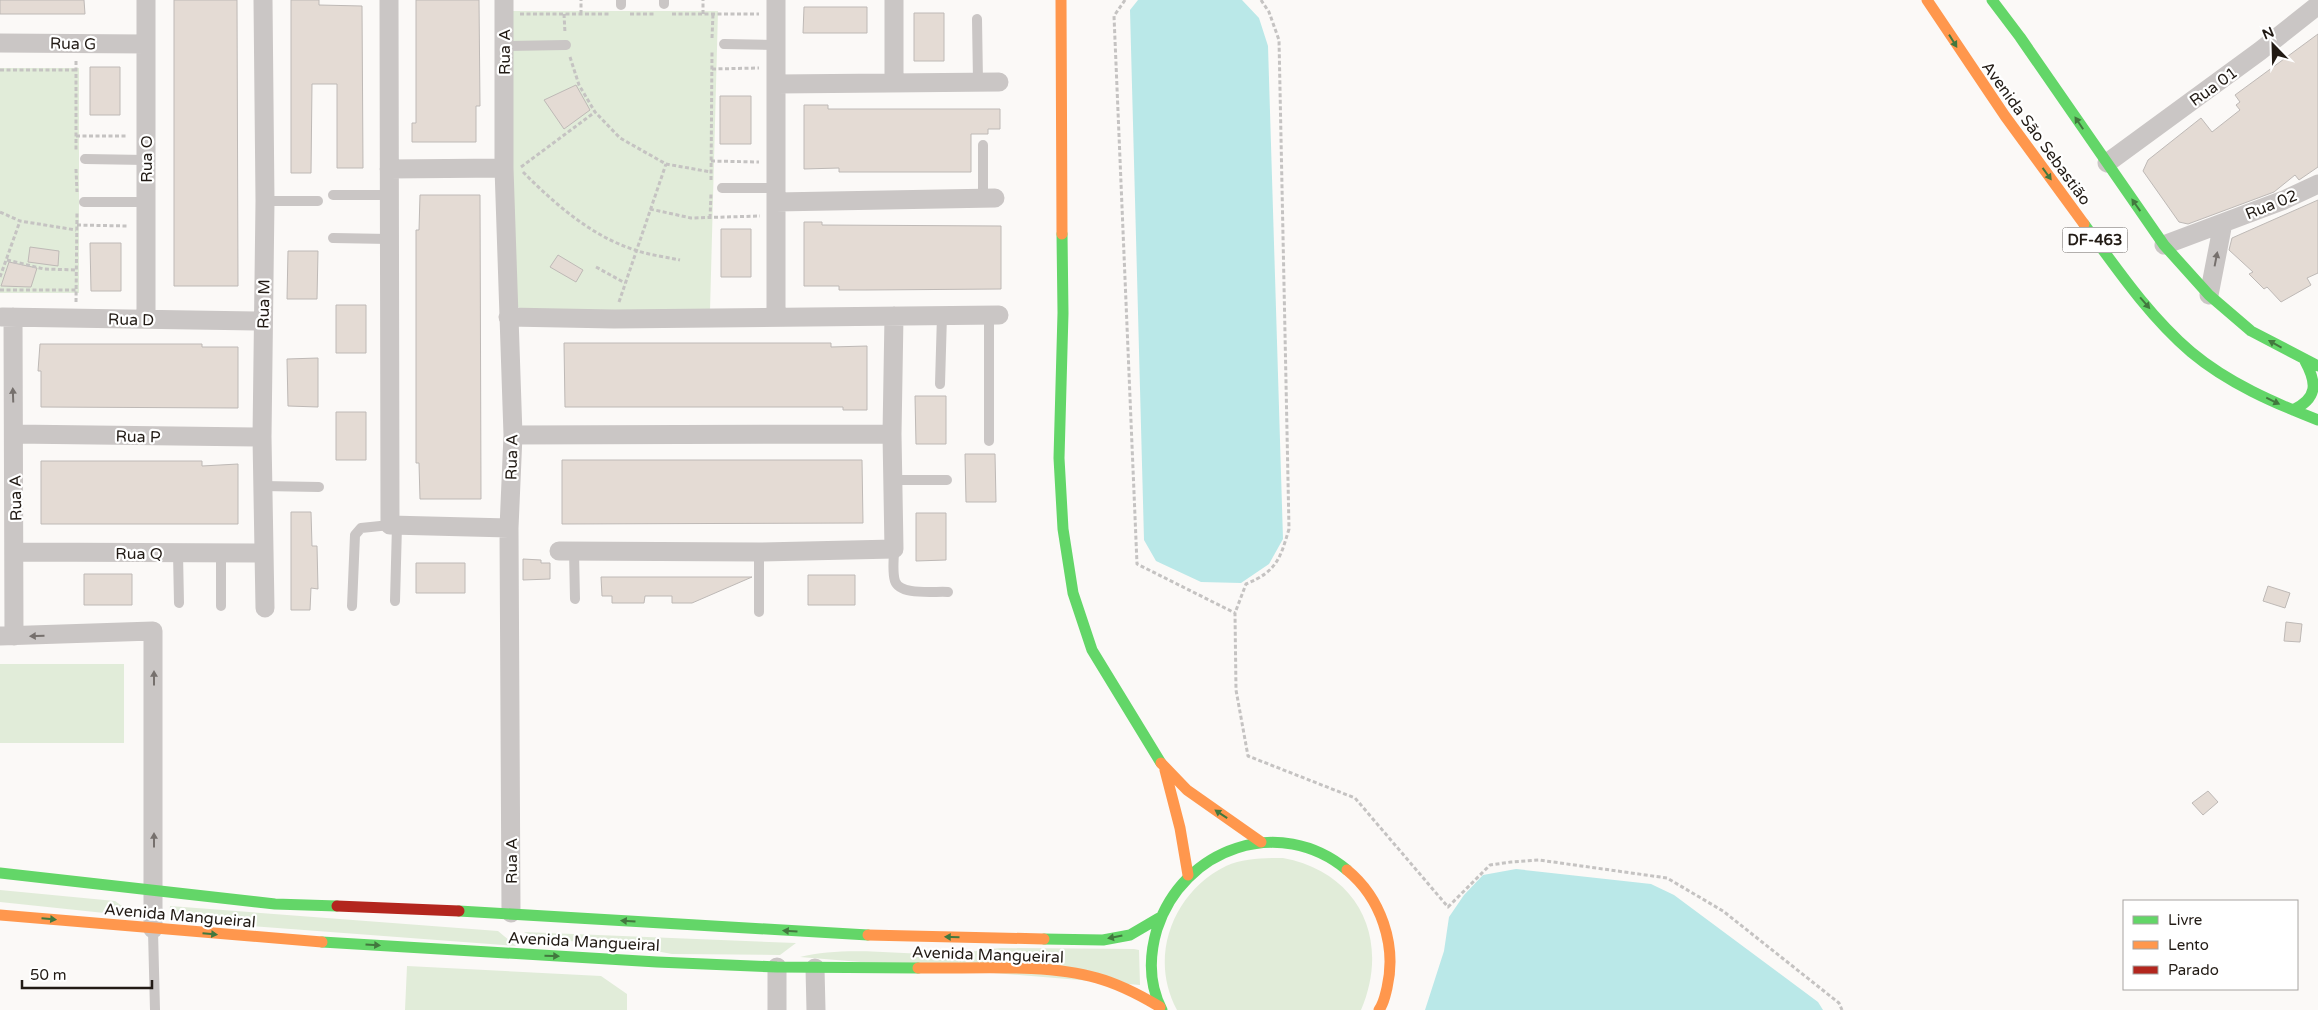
<svg xmlns="http://www.w3.org/2000/svg" width="2318" height="1010" viewBox="0 0 2318 1010" font-family="'Varela Round',sans-serif">
<style>
.green{fill:#e1ecd9}
.water{fill:#bae8e8}
.building{fill:#e4dbd4;stroke:#beb9b6}
.lines{fill:none;stroke-linecap:round;stroke-linejoin:round}
.path{stroke:#c5c3c2;stroke-width:3;stroke-dasharray:4 2.5;stroke-linecap:butt}
.lane{stroke:#cac6c5;stroke-width:10}
.street{stroke:#cac6c5;stroke-width:19}
.fast{stroke:#63d668;stroke-width:11}
.slow{stroke:#ff974d;stroke-width:11}
.jam{stroke:#b3261e;stroke-width:11}
.oneway{fill:#42783e}
.oneway2{fill:#76706d}
.labels{text-anchor:middle;stroke-width:4.5;stroke-linejoin:round;paint-order:stroke}
.shield{fill:#fff;stroke:#645f5b;stroke-width:1}
.shield-label{font-size:15px;font-weight:bold;fill:#221b15}
.street-label{font-size:16px;fill:#221b15;stroke:#fff}
</style>
<rect width="100%" height="100%" fill="#fbf9f7"/>
<path class="green" d="M 512,11 L 718,11 L 710,311 L 525,311 L 516,306 L 511,297 Z
M 0,68 L 79,68 L 79,293 L 0,293 Z
M 0,664 L 124,664 L 124,743 L 0,743 Z
M 1283,858 C 1359,872 1391,940 1361,1010 L 1177,1010 C 1148,957 1173,892 1226,866 C 1244,858 1264,858 1283,858 Z
M 0,890 L 115,901 L 132,913 L 133,916 L 0,902 Z
M 170,906 L 498,931 L 516,946 L 169,920 Z
M 524,932 L 796,943 L 780,955 L 672,954 L 614,943 L 543,940 L 534,938 Z
M 1001,948 L 1134,949 L 1139,950 L 1140,985 L 800,957 C 843,946 895,954 940,954 C 960,954 981,950 1001,948 Z
M 407,966 L 601,976 L 627,994 L 627,1010 L 405,1010 Z"/>
<path class="water" d="M 1138,0 L 1242,0 L 1259,18 L 1268,46 L 1283,539 L 1269,564 L 1241,583 L 1201,582 L 1156,561 L 1144,540 L 1130,10 Z
M 1516,869 L 1651,884 L 1674,895 L 1818,1002 L 1823,1010 L 1425,1010 L 1444,951 L 1449,917 L 1464,895 L 1483,875 Z"/>
<path class="building" d="M 0,0 L 84,0 L 85,14 L 0,14 Z
M 174,0 L 237,0 L 238,286 L 174,286 Z
M 291,0 L 319,0 L 319,5 L 362,6 L 363,168 L 337,168 L 337,84 L 312,84 L 311,173 L 291,173 Z
M 416,0 L 479,0 L 480,106 L 476,106 L 476,142 L 412,142 L 412,123 L 416,123 Z
M 804,7 L 867,7 L 867,33 L 803,33 Z
M 914,13 L 944,13 L 944,61 L 914,61 Z
M 2318,34 L 2318,167 L 2299,180 L 2295,175 L 2274,192 L 2188,224 L 2179,222 L 2143,171 L 2148,160 L 2201,118 L 2212,132 L 2240,110 L 2236,105 L 2240,102 L 2235,95 Z
M 90,67 L 120,67 L 120,115 L 90,115 Z
M 576,85 L 590,110 L 564,129 L 544,100 Z
M 720,96 L 751,96 L 751,144 L 720,144 Z
M 804,105 L 828,105 L 828,109 L 1000,109 L 1000,129 L 988,129 L 988,134 L 971,134 L 971,172 L 839,172 L 839,168 L 804,169 Z
M 420,195 L 480,195 L 481,499 L 420,499 L 419,463 L 416,463 L 416,230 L 419,230 Z
M 2318,200 L 2318,273 L 2307,278 L 2311,285 L 2281,302 L 2267,287 L 2264,289 L 2249,274 L 2253,272 L 2229,250 L 2232,238 Z
M 804,222 L 822,222 L 822,225 L 1001,226 L 1001,289 L 866,290 L 839,290 L 839,286 L 804,286 Z
M 721,229 L 751,229 L 751,277 L 721,277 Z
M 90,243 L 121,243 L 121,291 L 91,291 Z
M 30,247 L 59,251 L 58,266 L 28,262 Z
M 288,251 L 318,251 L 317,299 L 287,299 Z
M 558,255 L 583,270 L 576,282 L 550,267 Z
M 9,262 L 37,268 L 31,287 L 1,286 Z
M 336,305 L 366,305 L 366,353 L 336,353 Z
M 564,343 L 831,343 L 831,347 L 867,346 L 867,410 L 843,410 L 843,407 L 565,407 Z
M 40,344 L 202,344 L 202,347 L 238,347 L 238,408 L 41,407 L 41,371 L 38,371 Z
M 318,358 L 318,407 L 288,406 L 287,359 Z
M 915,396 L 946,396 L 946,444 L 916,444 Z
M 336,412 L 366,412 L 366,460 L 336,460 Z
M 965,454 L 995,454 L 996,502 L 966,502 Z
M 562,460 L 862,460 L 863,523 L 562,524 Z
M 41,461 L 202,461 L 202,466 L 238,464 L 238,524 L 41,524 Z
M 291,512 L 311,512 L 312,546 L 317,546 L 318,589 L 311,588 L 310,610 L 291,610 Z
M 916,513 L 946,513 L 946,560 L 916,561 Z
M 523,559 L 541,560 L 541,563 L 550,563 L 550,579 L 523,580 Z
M 416,563 L 465,563 L 465,593 L 416,593 Z
M 84,574 L 132,574 L 132,605 L 84,605 Z
M 808,575 L 855,575 L 855,605 L 808,605 Z
M 601,577 L 752,577 L 692,603 L 672,603 L 672,596 L 645,596 L 644,603 L 612,603 L 612,596 L 602,596 Z
M 2268,586 L 2290,593 L 2285,608 L 2263,601 Z
M 2286,622 L 2302,624 L 2300,642 L 2284,641 Z
M 2208,791 L 2218,802 L 2203,815 L 2192,803 Z"/>
<g class="lines">
<path class="path" d="M 1125,0 L 1114,16 L 1137,564 L 1235,613
M 1261,0 L 1269,12 L 1279,40 L 1289,529 C 1280,559 1277,571 1246,584 L 1235,613 L 1236,690 L 1248,756 L 1355,798 L 1448,907 L 1490,865 L 1511,862 L 1539,860 L 1667,878 L 1723,911 L 1839,1003 L 1842,1010
M 520,14 L 611,14
M 564,14 L 565,33
M 581,14 L 581,0
M 630,14 L 656,14
M 672,14 L 759,14
M 703,14 L 703,0
M 712,38 L 713,14
M 570,57 L 579,85 L 595,112 L 620,138 L 666,164 L 711,172
M 76,61 L 76,150
M 712,69 L 759,68
M 0,70 L 75,70
M 76,136 L 128,136
M 711,161 L 759,162
M 521,167 L 595,112
M 76,169 L 77,192
M 523,172 C 555,204 591,236 635,250 C 649,255 666,257 680,260
M 711,180 L 712,51
M 650,209 L 691,218 L 760,216
M 0,212 L 20,221 L 76,230
M 710,218 L 711,194
M 77,225 L 128,226
M 7,260 L 44,269 L 77,270
M 596,267 L 625,283
M 0,277 L 20,221
M 0,290 L 77,290
M 76,302 L 77,211
M 619,302 L 666,164"/>
<path class="lane" d="M 664,4 L 664,0
M 621,5 L 621,0
M 977,19 L 978,82
M 724,44 L 777,45
M 505,46 L 566,45
M 85,159 L 146,160
M 722,188 L 776,188
M 333,195 L 389,195
M 983,198 L 983,145
M 265,201 L 318,201
M 84,202 L 146,202
M 333,238 L 389,239
M 989,315 L 989,441
M 940,384 L 942,315
M 894,480 L 947,480
M 263,486 L 319,487
M 894,549 C 894,559 892,572 895,581 C 900,596 934,591 948,592
M 574,551 L 575,599
M 178,553 L 179,603
M 395,601 L 397,525
M 221,606 L 221,552
M 352,606 L 355,535 L 361,528 L 390,525
M 759,612 L 759,552
M 153,931 L 155,1010"/>
<path class="street" d="M 263,0 L 265,201 L 262,437 L 265,608
M 389,0 L 390,525 L 509,528
M 504,0 L 504,168 L 513,435 L 509,528 L 511,913
M 776,0 L 776,317
M 894,0 L 894,82
M 0,43 L 146,44
M 777,84 L 999,82
M 2107,163 L 2260,51 L 2318,5
M 389,169 L 504,168
M 776,202 L 995,198
M 2164,245 L 2284,200 L 2318,184
M 2209,295 L 2223,223
M 2,317 L 263,321
M 13,317 L 14,636
M 508,317 L 614,319 L 999,315
M 146,319 L 146,0
M 14,434 L 262,437
M 513,435 L 892,434
M 559,551 L 759,552 L 894,549 L 892,434 L 894,316
M 16,552 L 263,553
M 0,636 L 153,631 L 153,929
M 815,968 L 816,1010
M 777,1010 L 777,967"/>
<path class="fast" d="M 1992,0 L 2020,37 L 2164,245 L 2209,295 L 2251,331 L 2318,366
M 2084,224 C 2117,269 2149,316 2191,352 C 2228,383 2274,403 2318,420
M 1062,234 L 1063,313 L 1059,458 L 1063,529 L 1073,593 L 1092,650 L 1161,763
M 2293,410 C 2318,398 2317,383 2305,361
M 0,873 L 275,904 L 337,906
M 459,911 L 868,935
M 1044,939 L 1103,940 L 1130,935 L 1159,918
M 322,942 L 657,962 L 777,967 L 918,968
M 1162,1010 C 1149,985 1149,956 1157,929 C 1183,848 1280,814 1347,870"/>
<path class="slow" d="M 1061,0 L 1062,234
M 1927,0 L 2005,116 L 2084,224
M 1161,763 L 1187,790 L 1261,842
M 1165,770 L 1180,828 L 1188,875
M 1347,870 C 1381,898 1397,945 1387,988 C 1385,996 1384,1003 1379,1010
M 0,915 L 322,942
M 868,935 L 1044,939
M 918,968 C 973,969 1045,963 1097,978 C 1119,984 1140,995 1160,1007"/>
<path class="jam" d="M 337,906 L 459,911"/>
</g>
<defs><path id="oneway-solid" d="M-6-.8H1V-3.2L6.5 0L1 3.2V.8H-6Z" transform="scale(1.25)"/></defs>
<g class="oneway">
<use href="#oneway-solid" transform="translate(1953 41) rotate(58)"/>
<use href="#oneway-solid" transform="translate(2079 123) rotate(-124)"/>
<use href="#oneway-solid" transform="translate(2047 174) rotate(54)"/>
<use href="#oneway-solid" transform="translate(2136 205) rotate(-125)"/>
<use href="#oneway-solid" transform="translate(2145 303) rotate(49)"/>
<use href="#oneway-solid" transform="translate(2275 344) rotate(-151)"/>
<use href="#oneway-solid" transform="translate(2273 401) rotate(26)"/>
<use href="#oneway-solid" transform="translate(1221 814) rotate(-146)"/>
<use href="#oneway-solid" transform="translate(49 919) rotate(5)"/>
<use href="#oneway-solid" transform="translate(628 921) rotate(-176)"/>
<use href="#oneway-solid" transform="translate(790 931) rotate(-176)"/>
<use href="#oneway-solid" transform="translate(210 934) rotate(5)"/>
<use href="#oneway-solid" transform="translate(952 937) rotate(-179)"/>
<use href="#oneway-solid" transform="translate(1115 937) rotate(169)"/>
<use href="#oneway-solid" transform="translate(373 945) rotate(4)"/>
<use href="#oneway-solid" transform="translate(552 956) rotate(2)"/>
</g>
<g class="oneway2">
<use href="#oneway-solid" transform="translate(2216 259) rotate(-79)"/>
<use href="#oneway-solid" transform="translate(13 395) rotate(-92)"/>
<use href="#oneway-solid" transform="translate(37 636) rotate(178)"/>
<use href="#oneway-solid" transform="translate(154 678) rotate(-90)"/>
<use href="#oneway-solid" transform="translate(154 840) rotate(-90)"/>
</g>
<g class="labels">
<rect class="shield" x="2062.5" y="227.5" width="65" height="25" rx="4"/>
<g class="shield-label">
<text x="2095" y="245">DF-463</text>
</g>
<g class="street-label">
<text transform="translate(73 43) rotate(1)" y="6">Rua G</text>
<text transform="translate(504 52) rotate(-90)" y="6">Rua A</text>
<text transform="translate(2213 86) rotate(-36)" y="6">Rua 01</text>
<text transform="translate(2037 133) rotate(54)" y="6">Avenida São Sebastião</text>
<text transform="translate(146 159) rotate(-90)" y="6">Rua O</text>
<text transform="translate(2271 204) rotate(-22)" y="6">Rua 02</text>
<text transform="translate(263 304) rotate(-89)" y="6">Rua M</text>
<text transform="translate(131 319) rotate(1)" y="6">Rua D</text>
<text transform="translate(138 436) rotate(1)" y="6">Rua P</text>
<text transform="translate(511 457) rotate(-89)" y="6">Rua A</text>
<text transform="translate(15 498) rotate(-91)" y="6">Rua A</text>
<text x="139" y="559">Rua Q</text>
<text transform="translate(511 861) rotate(-90)" y="6">Rua A</text>
<text transform="translate(180 915) rotate(5)" y="6">Avenida Mangueiral</text>
<text transform="translate(584 941) rotate(3)" y="6">Avenida Mangueiral</text>
<text transform="translate(988 954) rotate(2)" y="6">Avenida Mangueiral</text>
</g>
</g>
<rect x="2123" y="900" width="175" height="90" fill="#ffffff" stroke="#a7a4a1"/>
<rect x="2133" y="916" width="25" height="8" fill="#63d668" stroke="#a7a4a1"/>
<text x="2168" y="925" font-size="15" fill="#221b15">Livre</text>
<rect x="2133" y="941" width="25" height="8" fill="#ff974d" stroke="#a7a4a1"/>
<text x="2168" y="950" font-size="15" fill="#221b15">Lento</text>
<rect x="2133" y="966" width="25" height="8" fill="#b3261e" stroke="#a7a4a1"/>
<text x="2168" y="975" font-size="15" fill="#221b15">Parado</text>
<g transform="translate(2273 45) rotate(337)" stroke="#ffffff" stroke-width="4" paint-order="stroke">
<path d="M0-4L9 19L0 12L-9 19Z" fill="#221b15"/>
<text y="-8" font-size="14" font-weight="bold" text-anchor="middle" fill="#221b15">N</text>
</g>
<path d="M22 980v8h130v-8" fill="none" stroke="#221b15" stroke-width="2.5"/>
<text x="30" y="980" font-size="15" fill="#221b15" stroke="#ffffff" stroke-width="4" paint-order="stroke">50 m</text>
</svg>
